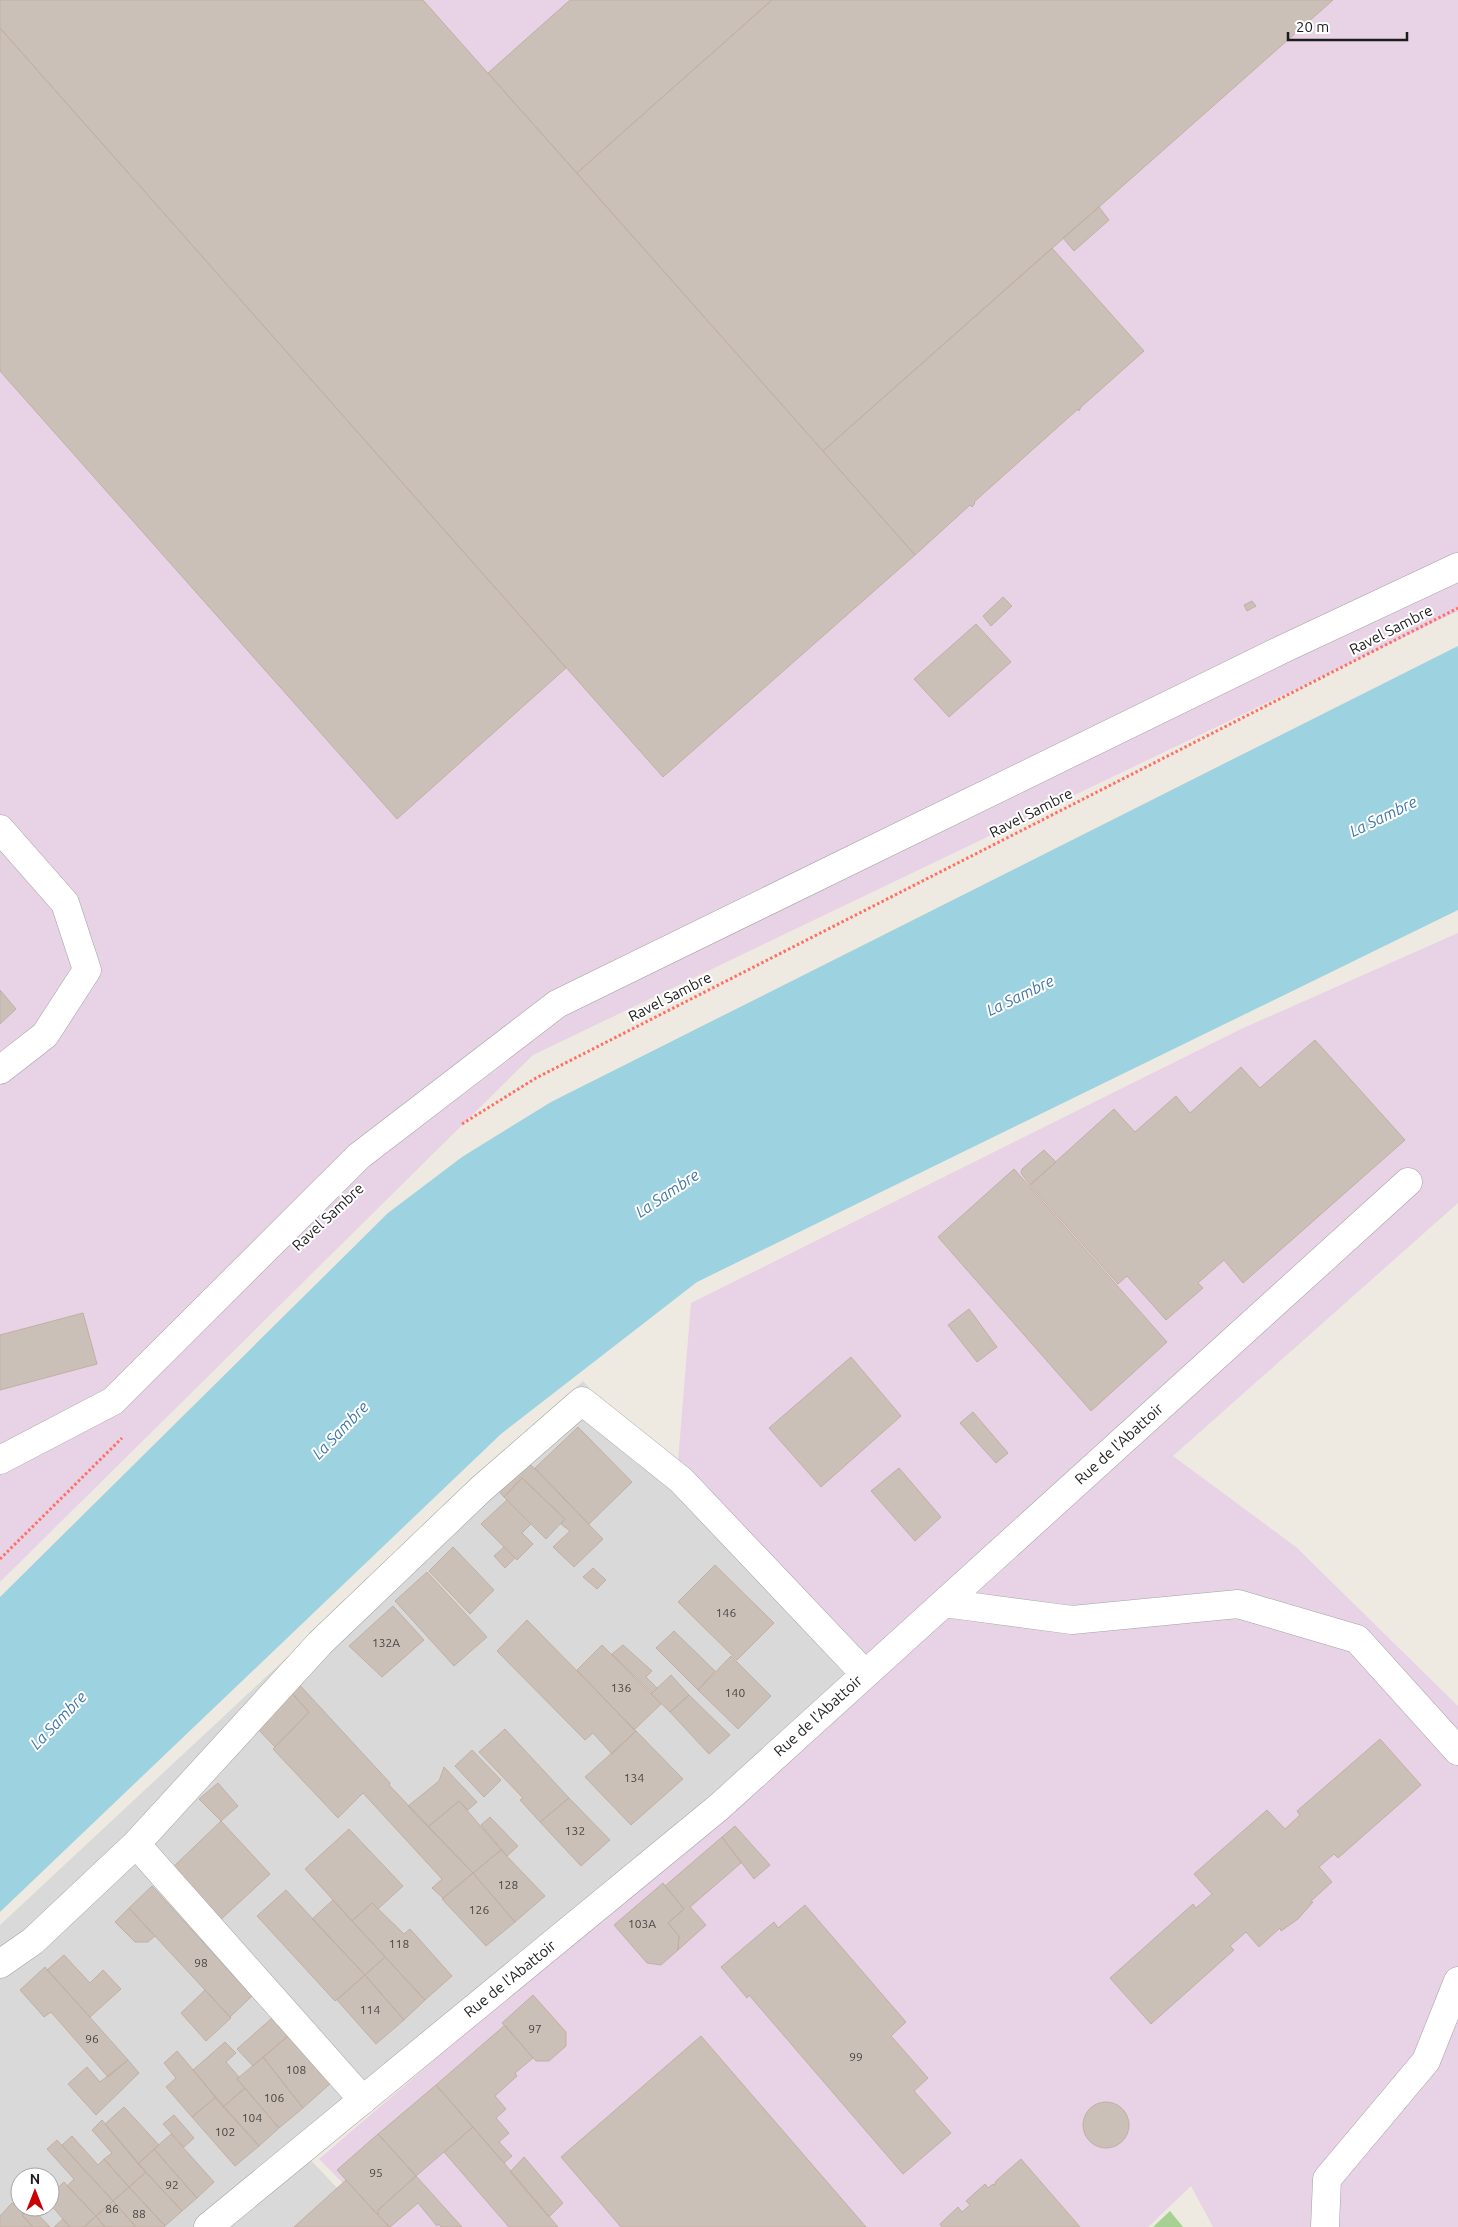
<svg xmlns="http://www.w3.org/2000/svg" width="1458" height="2227" viewBox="0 0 1458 2227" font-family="Ubuntu,sans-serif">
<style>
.residential{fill:#dad9d9;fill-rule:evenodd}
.industrial{fill:#e8d2e5}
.forest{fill:#a6d192}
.water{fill:#9dd2e0}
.building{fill:#cbc0b7;stroke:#c1afa2}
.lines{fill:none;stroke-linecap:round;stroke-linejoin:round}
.minor-casing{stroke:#a3a3a3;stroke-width:29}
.path{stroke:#ff7062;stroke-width:3;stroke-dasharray:2.5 2.5;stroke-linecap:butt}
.minor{stroke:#fff;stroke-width:28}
.labels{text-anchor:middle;stroke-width:4;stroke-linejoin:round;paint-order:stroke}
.number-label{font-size:12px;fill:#484543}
.street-label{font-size:15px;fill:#1c1c1c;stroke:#fff}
.water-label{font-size:16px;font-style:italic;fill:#4077ab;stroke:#fff}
</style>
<rect width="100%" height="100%" fill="#efeae1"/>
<path class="residential" d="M 583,1381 L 845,1675 L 306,2155 L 374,2227 L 0,2227 L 0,1925 ZM 20,2177 L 50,2177 L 50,2207 L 20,2207 Z"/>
<path class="industrial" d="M 0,0 L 1458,0 L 1458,611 L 533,1055 L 0,1582 Z
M 1458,933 L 1458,1203 L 1173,1456 L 1296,1547 L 1458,1706 L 1458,2227 L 1213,2227 L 1191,2186 L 1148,2227 L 386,2227 L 319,2159 L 860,1695 L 678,1461 L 691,1303 L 1241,1029 Z"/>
<path class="forest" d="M 1170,2211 L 1183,2227 L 1153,2227 Z"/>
<path class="water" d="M 1458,646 L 1458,910 L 697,1282 L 501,1434 L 0,1912 L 0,1597 L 388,1213 L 462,1157 L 551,1102 Z"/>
<path class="building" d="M 0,0 L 423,0 L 915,555 L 663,777 L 0,28 Z
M 570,0 L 772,0 L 577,173 L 488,73 Z
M 772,0 L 1333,0 L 823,451 L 577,173 Z
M 0,28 L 566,668 L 397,819 L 0,371 Z
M 1099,207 L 1109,220 L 1074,251 L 1063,238 Z
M 1052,248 L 1144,351 L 1081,407 L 1079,411 L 1078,409 L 974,502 L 975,503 L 972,507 L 970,505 L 915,555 L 823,451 Z
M 1003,597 L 1012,606 L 991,626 L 983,616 Z
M 1252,601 L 1256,606 L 1247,611 L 1244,605 Z
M 976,624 L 1011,662 L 949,717 L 914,679 Z
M 0,990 L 16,1009 L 0,1024 Z
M 1315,1040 L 1405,1140 L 1243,1283 L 1224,1260 L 1198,1283 L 1203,1288 L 1166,1320 L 1127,1276 L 1118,1284 L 1030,1185 L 1114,1109 L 1135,1132 L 1176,1096 L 1190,1113 L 1241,1067 L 1260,1088 Z
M 1044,1150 L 1056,1162 L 1030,1185 L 1021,1173 L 1022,1169 Z
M 1014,1169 L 1167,1342 L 1091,1411 L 938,1237 Z
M 969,1309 L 997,1347 L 977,1362 L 948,1325 Z
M 83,1313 L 97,1364 L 0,1390 L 0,1335 Z
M 851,1357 L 901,1416 L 821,1487 L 769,1428 Z
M 973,1412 L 1008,1453 L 996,1463 L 960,1423 Z
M 578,1427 L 632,1482 L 589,1524 L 535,1468 Z
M 527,1461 L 603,1539 L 574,1567 L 553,1547 L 570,1531 L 561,1524 L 565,1519 L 522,1478 L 504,1497 L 497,1489 Z
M 899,1468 L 941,1517 L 915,1541 L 871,1491 Z
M 522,1478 L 565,1519 L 546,1539 L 504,1497 Z
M 507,1500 L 531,1524 L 522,1533 L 533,1544 L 517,1560 L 481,1524 Z
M 453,1547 L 494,1590 L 470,1614 L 429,1571 Z
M 504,1547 L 515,1558 L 505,1568 L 494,1556 Z
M 715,1565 L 774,1623 L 737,1660 L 678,1602 Z
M 593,1568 L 606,1580 L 597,1589 L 583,1577 Z
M 427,1572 L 487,1637 L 454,1666 L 395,1601 Z
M 393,1606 L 424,1640 L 382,1677 L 349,1646 Z
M 527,1620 L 636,1731 L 612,1754 L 593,1733 L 585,1740 L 497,1651 Z
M 674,1631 L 715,1671 L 698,1690 L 656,1648 Z
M 602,1645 L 661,1704 L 634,1730 L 577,1670 Z
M 623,1645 L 652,1671 L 646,1677 L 657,1688 L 652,1693 L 612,1654 Z
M 731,1656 L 771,1696 L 738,1729 L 698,1690 Z
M 671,1675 L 689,1695 L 670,1712 L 651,1694 Z
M 296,1681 L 390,1783 L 389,1785 L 473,1873 L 443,1898 L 432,1888 L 442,1879 L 363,1793 L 338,1818 L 273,1749 L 309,1712 L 288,1689 Z
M 288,1689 L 309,1712 L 275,1747 L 253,1724 Z
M 689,1695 L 730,1735 L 709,1754 L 670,1712 Z
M 505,1729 L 569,1798 L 540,1822 L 520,1800 L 523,1798 L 479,1752 Z
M 636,1731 L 683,1779 L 631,1825 L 585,1777 Z
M 1380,1739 L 1421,1785 L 1338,1858 L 1334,1854 L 1319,1867 L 1332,1882 L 1310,1902 L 1313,1902 L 1298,1919 L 1281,1931 L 1280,1928 L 1259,1947 L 1246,1932 L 1230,1946 L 1234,1950 L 1151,2024 L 1110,1978 L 1193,1904 L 1196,1908 L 1212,1894 L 1194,1874 L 1267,1810 L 1285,1829 L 1300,1815 L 1297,1811 Z
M 472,1750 L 501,1780 L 484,1797 L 455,1766 Z
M 444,1767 L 477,1802 L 468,1810 L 459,1801 L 428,1827 L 408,1806 L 439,1781 Z
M 218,1783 L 238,1806 L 221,1821 L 199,1799 Z
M 569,1798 L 610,1840 L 581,1866 L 540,1822 Z
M 459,1801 L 501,1850 L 473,1873 L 428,1827 Z
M 490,1817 L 518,1846 L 507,1856 L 481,1825 Z
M 221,1821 L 270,1874 L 217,1923 L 169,1871 Z
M 735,1826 L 770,1865 L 754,1879 L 722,1837 Z
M 349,1829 L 403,1886 L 378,1909 L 372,1903 L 352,1921 L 305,1869 Z
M 722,1837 L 741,1863 L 690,1907 L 706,1925 L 678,1950 L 679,1936 L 668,1923 L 684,1909 L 665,1886 Z
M 501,1850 L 545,1896 L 515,1922 L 473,1873 Z
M 473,1873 L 515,1922 L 486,1946 L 442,1899 Z
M 663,1883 L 684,1909 L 668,1923 L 679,1936 L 678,1950 L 661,1965 L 647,1963 L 614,1925 Z
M 152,1886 L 252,1996 L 230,2017 L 129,1908 Z
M 286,1890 L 365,1975 L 335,2001 L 257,1916 Z
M 333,1900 L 385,1957 L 365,1975 L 312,1919 Z
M 372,1903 L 404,1934 L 410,1929 L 452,1976 L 425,2000 L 352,1921 Z
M 805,1905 L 906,2022 L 891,2036 L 928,2078 L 914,2091 L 951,2133 L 903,2174 L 749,1995 L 747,1998 L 721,1967 L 774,1922 L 778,1928 Z
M 129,1908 L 155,1936 L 148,1942 L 135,1942 L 115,1922 Z
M 64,1955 L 90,1983 L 103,1970 L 121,1989 L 90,2017 L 47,1970 Z
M 385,1957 L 425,2000 L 404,2020 L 365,1975 Z
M 45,1967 L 128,2060 L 108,2077 L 51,2012 L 44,2017 L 20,1990 Z
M 365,1975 L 404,2020 L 376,2044 L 337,2000 Z
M 205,1990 L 231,2018 L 206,2041 L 181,2013 Z
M 533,1995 L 566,2032 L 566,2046 L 549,2061 L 536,2061 L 502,2023 Z
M 272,2018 L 288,2036 L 253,2066 L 237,2049 Z
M 505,2025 L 533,2058 L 515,2073 L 517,2076 L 495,2096 L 506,2109 L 496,2118 L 509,2133 L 499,2142 L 512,2156 L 504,2163 L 436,2085 Z
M 288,2036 L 332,2082 L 303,2108 L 263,2057 Z
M 701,2036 L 866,2227 L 621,2227 L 561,2157 Z
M 225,2042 L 236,2053 L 226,2062 L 239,2077 L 237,2079 L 245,2088 L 223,2107 L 193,2070 Z
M 177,2051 L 216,2097 L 192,2117 L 166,2087 L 176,2078 L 164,2063 Z
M 263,2057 L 303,2108 L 279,2128 L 237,2079 Z
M 128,2060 L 139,2073 L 96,2115 L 68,2084 L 87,2067 L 100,2082 Z
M 436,2085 L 473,2127 L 416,2176 L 378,2134 Z
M 245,2088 L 279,2128 L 259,2146 L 223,2107 Z
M 216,2097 L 259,2146 L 235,2166 L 192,2117 Z
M1083 2125a23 23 0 1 1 46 0a23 23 0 1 1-46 0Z
M 124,2107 L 159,2145 L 138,2164 L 105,2124 Z
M 174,2115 L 194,2138 L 184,2147 L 163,2124 Z
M 102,2120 L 146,2172 L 129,2187 L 104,2159 L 112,2153 L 92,2130 Z
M 473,2127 L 504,2163 L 558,2227 L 509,2227 L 444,2152 Z
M 171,2134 L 214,2182 L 197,2198 L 154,2149 Z
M 378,2134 L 416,2176 L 377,2211 L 379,2213 L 377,2214 L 337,2170 Z
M 72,2136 L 98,2165 L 104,2159 L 129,2187 L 113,2201 L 62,2145 Z
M 57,2140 L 113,2201 L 96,2216 L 67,2186 L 74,2179 L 47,2149 Z
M 154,2149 L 197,2198 L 182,2211 L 138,2164 Z
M 524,2157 L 563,2203 L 549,2217 L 510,2172 Z
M 1021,2159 L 1080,2227 L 942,2227 L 940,2224 L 958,2207 L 962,2212 L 970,2205 L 966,2201 L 985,2184 L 988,2188 L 993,2184 L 994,2186 L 996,2181 Z
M 146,2172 L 182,2211 L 165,2226 L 129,2187 Z
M 416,2176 L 462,2227 L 441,2227 L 439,2224 L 437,2226 L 418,2203 L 390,2227 L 377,2214 L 379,2213 L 377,2211 Z
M 346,2180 L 389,2227 L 294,2227 Z
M 64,2182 L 96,2216 L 84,2227 L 70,2227 L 50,2204 L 50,2195 Z
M 129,2187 L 165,2226 L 164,2227 L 136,2227 L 113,2201 Z
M 113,2201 L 136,2227 L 105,2227 L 96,2216 Z
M 12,2203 L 24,2214 L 22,2215 L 33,2227 L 0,2227 L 0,2216 Z
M 31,2207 L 50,2227 L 33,2227 L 22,2215 Z
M 96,2216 L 105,2227 L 84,2227 Z
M 63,2219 L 70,2227 L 54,2227 Z"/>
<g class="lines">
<defs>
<path id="minor" d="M 0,829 L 65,903 L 87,970 L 45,1035 L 0,1070
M 0,1460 L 113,1401 L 359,1156 L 557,1004 L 1283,649 L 1458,567
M 944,1603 L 1072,1620 L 1238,1604 L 1357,1639 L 1458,1751
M 136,1844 L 363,2100
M 0,1964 L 33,1941 L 136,1844 L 320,1643 L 481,1489 L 582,1401 L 681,1480 L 865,1674
M 208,2227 L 719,1807 L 1408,1182
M 1325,2227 L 1327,2179 L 1426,2061 L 1458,1981"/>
</defs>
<use href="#minor" class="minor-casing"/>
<path class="path" d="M 462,1124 L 536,1078 L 1458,608
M 0,1559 L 122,1438"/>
<use href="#minor" class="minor"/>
</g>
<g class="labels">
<g class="number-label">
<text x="726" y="1617">146</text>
<text x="386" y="1647">132A</text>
<text x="621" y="1692">136</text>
<text x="735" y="1697">140</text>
<text x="634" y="1782">134</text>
<text x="575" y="1835">132</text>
<text x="508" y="1889">128</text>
<text x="479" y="1914">126</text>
<text x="642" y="1928">103A</text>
<text x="399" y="1948">118</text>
<text x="201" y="1967">98</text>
<text x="370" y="2014">114</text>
<text x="535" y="2033">97</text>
<text x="92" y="2043">96</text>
<text x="856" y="2061">99</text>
<text x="296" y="2074">108</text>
<text x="274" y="2102">106</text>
<text x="252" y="2122">104</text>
<text x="225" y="2136">102</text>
<text x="376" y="2177">95</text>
<text x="172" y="2189">92</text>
<text x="112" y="2213">86</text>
<text x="139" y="2218">88</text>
</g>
<g class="street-label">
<text transform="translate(1391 630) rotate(-27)" y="5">Ravel Sambre</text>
<text transform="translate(1031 813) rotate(-27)" y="5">Ravel Sambre</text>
<text transform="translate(670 997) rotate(-27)" y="5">Ravel Sambre</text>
<text transform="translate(328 1217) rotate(-43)" y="5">Ravel Sambre</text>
<text transform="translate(1119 1444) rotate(-42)" y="5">Rue de l'Abattoir</text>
<text transform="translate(818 1716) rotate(-42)" y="5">Rue de l'Abattoir</text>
<text transform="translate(510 1979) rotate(-39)" y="5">Rue de l'Abattoir</text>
</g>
<g class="water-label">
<text transform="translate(1383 816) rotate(-26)" y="6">La Sambre</text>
<text transform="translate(1020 995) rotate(-26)" y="6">La Sambre</text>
<text transform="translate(667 1193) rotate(-34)" y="6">La Sambre</text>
<text transform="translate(340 1430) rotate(-46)" y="6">La Sambre</text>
<text transform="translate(58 1720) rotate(-46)" y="6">La Sambre</text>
</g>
</g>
<g transform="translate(35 2192)"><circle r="24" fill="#ffffff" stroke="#a4a4a4"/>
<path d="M0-4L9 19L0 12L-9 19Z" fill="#c90003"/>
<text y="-8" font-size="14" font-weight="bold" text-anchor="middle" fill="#1c1c1c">N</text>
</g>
<path d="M1288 32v8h119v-8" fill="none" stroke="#1c1c1c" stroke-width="2.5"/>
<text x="1296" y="32" font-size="15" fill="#1c1c1c" stroke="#ffffff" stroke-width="4" paint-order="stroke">20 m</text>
</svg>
